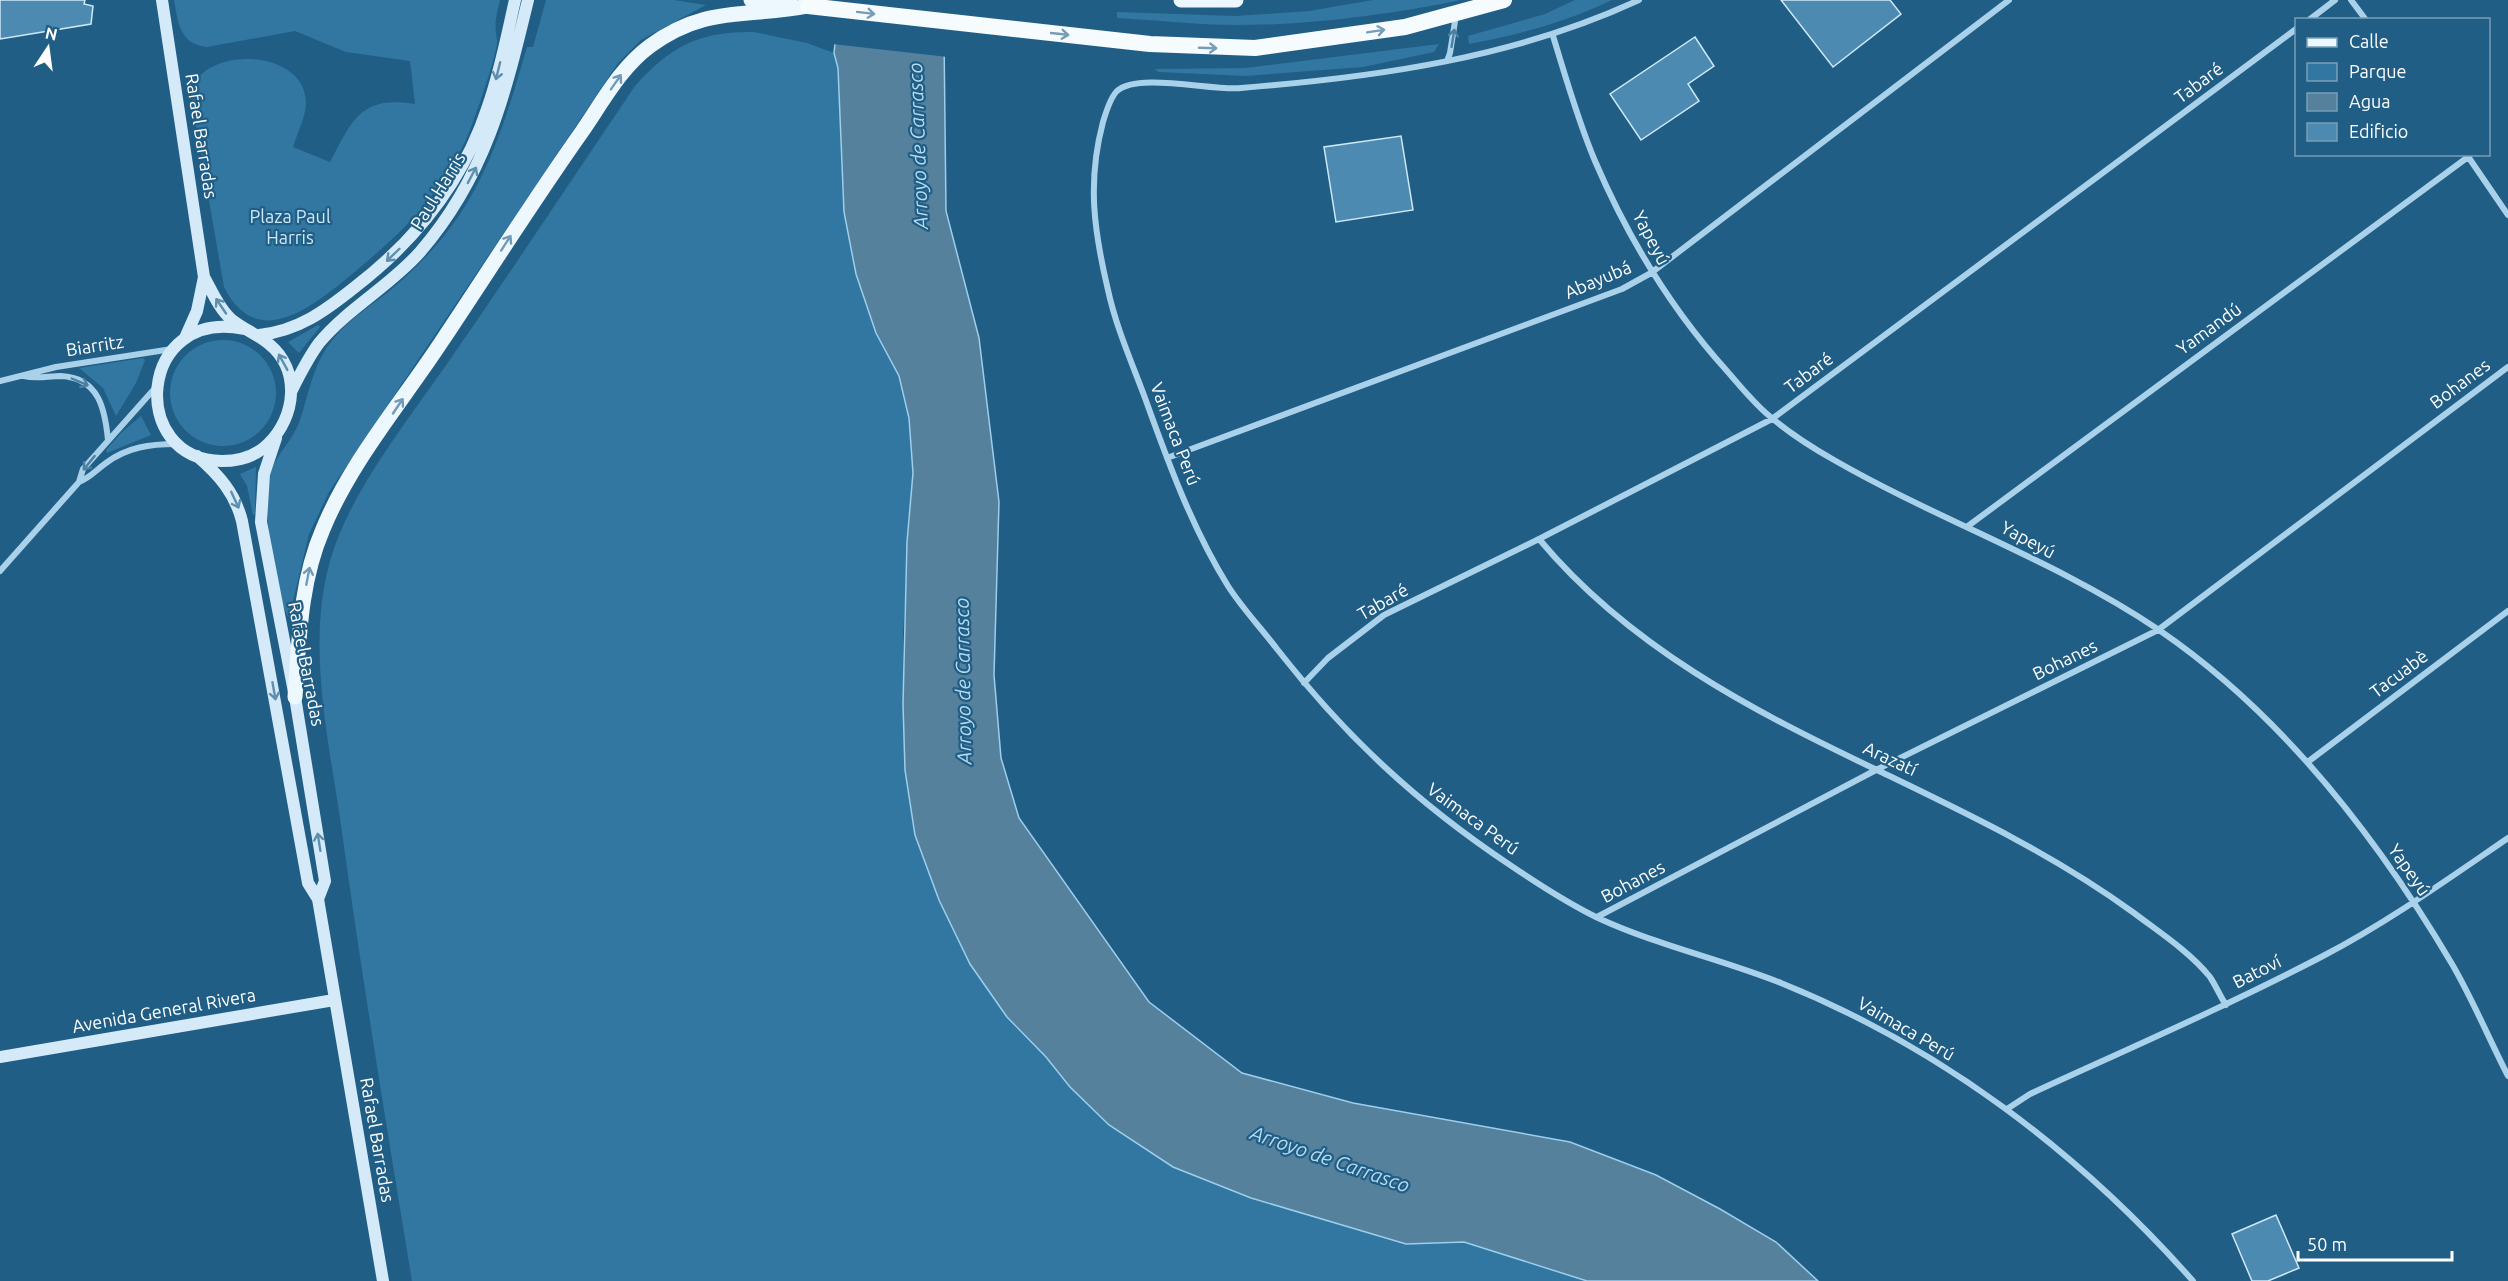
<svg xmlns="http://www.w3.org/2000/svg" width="2508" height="1281" viewBox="0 0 2508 1281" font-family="Ubuntu,sans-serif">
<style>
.green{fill:#3177a2}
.water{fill:#55819c;stroke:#9dceeb;stroke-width:1.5}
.pier{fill:#205e86}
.building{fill:#4d8ab1;stroke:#cee8f7;stroke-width:1.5}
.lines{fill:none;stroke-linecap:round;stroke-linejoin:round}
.minor{stroke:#aad1ea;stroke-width:6}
.secondary{stroke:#d5eaf8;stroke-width:12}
.primary{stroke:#edf7fe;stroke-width:15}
.trunk{stroke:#f6fbfe;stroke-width:16}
.oneway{stroke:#769db6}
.oneway2{stroke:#4980a4}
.oneway3{stroke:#5f8fae}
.oneway4{stroke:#729bb6}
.labels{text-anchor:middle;stroke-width:4.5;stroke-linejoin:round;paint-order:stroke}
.street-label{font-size:18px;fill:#fff;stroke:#205e86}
.park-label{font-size:18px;fill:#cee8f7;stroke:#205e86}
.water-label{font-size:20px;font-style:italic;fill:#b5dbf1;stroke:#205e86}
</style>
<rect width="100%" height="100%" fill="#205e86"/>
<path class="green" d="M 174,0 L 500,0 C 496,16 494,25 497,40 C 499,50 472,128 466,140 C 453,165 437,191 418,213 C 398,235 374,256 351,275 C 313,306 257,353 224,287 L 191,97 C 193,46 304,45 306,102 C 306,117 297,133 293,147 L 330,162 C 352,121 360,95 415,104 L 410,61 L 346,52 L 295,31 L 207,47 C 180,44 178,23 174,0 Z
M 546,0 L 674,0 L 706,5 L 641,40 L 618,63 L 602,87 L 329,492 L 309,534 L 289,618 C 273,593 261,499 271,471 C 278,452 294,439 300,420 C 310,390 313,363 334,338 C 351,317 373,305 393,288 C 418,267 442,241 460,214 C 494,163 510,105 527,47 L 533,47 Z
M 1373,0 L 1461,0 C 1386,15 1313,25 1237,25 C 1197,25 1157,20 1117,18 L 1117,12 L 1235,16 L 1309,11 Z
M 1575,0 L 1612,0 C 1567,22 1517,35 1469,44 L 1468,36 L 1545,14 Z
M 754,32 L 807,43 L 834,53 L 838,68 L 844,212 L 856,274 L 876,333 L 899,376 L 909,418 L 913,473 L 903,633 L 905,770 L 1046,1057 L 1070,1087 L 1251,1198 L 1406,1244 L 1464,1242 L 1587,1281 L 412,1281 C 387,1129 362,978 341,825 C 329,741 306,646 330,561 C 349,493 409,419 449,361 C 512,270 573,178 635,86 C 671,46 699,31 754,32 Z
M 1439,44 L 1434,52 L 1363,67 L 1245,76 L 1159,72 L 1154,69 L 1245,68 Z
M 318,325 L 320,327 L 299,353 L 288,342 Z
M170 393a53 53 0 1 1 106 0a53 53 0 1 1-106 0Z
M 143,358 L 145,360 L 136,383 L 116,416 L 103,388 L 79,368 Z
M 141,416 L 151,435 L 107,453 L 106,450 L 121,433 Z
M 256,467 L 255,514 L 253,515 L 247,486 L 240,474 Z"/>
<path class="water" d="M 840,0 L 944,37 L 946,211 L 979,338 L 999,502 L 994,675 L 1001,758 L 1019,818 L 1149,1002 L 1242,1073 L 1353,1103 L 1570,1142 L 1656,1175 L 1720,1209 L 1776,1242 L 1818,1281 L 1587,1281 L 1464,1242 L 1406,1244 L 1251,1198 L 1173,1167 L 1109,1125 L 1070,1087 L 1046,1057 L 1007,1017 L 970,964 L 939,900 L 915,835 L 905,770 L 903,704 L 907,542 L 913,473 L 909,418 L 899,376 L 876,333 L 856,274 L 844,212 L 838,68 L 834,53 Z"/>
<path class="pier" d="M 837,0 L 951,0 L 948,57 L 832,44 Z"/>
<path class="building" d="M 0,0 L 85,0 L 84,4 L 93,6 L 91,24 L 0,39 Z
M 1781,0 L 1890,0 L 1901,14 L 1833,67 Z
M 1695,37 L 1714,66 L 1688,84 L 1699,101 L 1641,140 L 1610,94 Z
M 1401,136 L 1413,210 L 1336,222 L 1324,147 Z
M 2276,1215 L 2299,1268 L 2268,1281 L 2252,1281 L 2232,1234 Z"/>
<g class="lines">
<path class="minor" d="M 1639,0 C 1514,58 1378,77 1241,88 C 1212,91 1138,72 1117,91 C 1110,98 1106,112 1103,122 C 1087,182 1094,231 1108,290 C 1116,327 1132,363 1145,398 C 1168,462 1192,528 1228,586 C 1242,608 1261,628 1277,649 C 1346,737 1417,803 1510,865 C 1538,884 1567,903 1598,918 C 1656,945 1721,959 1781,983 C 1940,1047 2079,1152 2193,1281
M 2351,0 L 2366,20
M 2309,20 L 2335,0
M 1553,36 C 1566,78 1578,121 1595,161 C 1628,238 1671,309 1727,371 C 1741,387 1756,406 1773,419 C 1791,434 1813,448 1834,460 C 1940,521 2057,561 2159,630 C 2282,714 2377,837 2452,964 C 2473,1000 2489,1039 2508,1076
M 1447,61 L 1450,53 L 1456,15
M 2467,155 L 2508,215
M 24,376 C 36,379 48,376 61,376 C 99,378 105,409 108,440
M 0,381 L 56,367 L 172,349
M 1167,458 L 1622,289 L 1651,273 L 2009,0
M 79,482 C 91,477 96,470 106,463 C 127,447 151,444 176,444
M 1968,526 L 2468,157
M 1539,539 C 1629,647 1753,711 1877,770 C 1966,813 2053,854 2134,913 C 2159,932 2190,952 2210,977 C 2216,986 2220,996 2226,1005
M 0,571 L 79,482 L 83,469 L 156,387
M 1304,683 L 1328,658 L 1384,615 L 1539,539 L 1772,419 L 2296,29
M 2309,761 L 2508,611
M 1597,917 L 1876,770 L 2158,630 L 2508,367
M 2007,1109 L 2030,1094 C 2128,1049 2227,1006 2323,956 C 2388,922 2448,879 2508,838"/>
<path class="secondary" d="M 162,0 L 204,277 L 197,311 L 185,338
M 204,277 C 212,291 219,309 231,319 C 243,329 257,334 269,344 C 301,370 296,417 268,444 C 256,456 239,461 222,461 C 127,460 138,307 244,329
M 259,335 C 298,331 325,311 355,287 C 416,240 464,180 488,106 C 500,72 507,35 515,0
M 292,390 C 300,374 308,358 319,343 C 348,308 390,286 420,252 C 486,176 505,95 528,0
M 276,438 L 264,474 L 261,522 L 295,697 L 325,881 L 318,899
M 197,456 C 219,475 235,493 242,521 L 308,883 L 318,899 L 383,1281
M 0,1057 L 334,1000"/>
<path class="primary" d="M 751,0 L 790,4
M 1181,0 L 1236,0
M 295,697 C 299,640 300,582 323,529 C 351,461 402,402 442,341 C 488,272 533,201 581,133 C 602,103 620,68 650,46 C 706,5 746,18 808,6"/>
<path class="trunk" d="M 808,6 L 1150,44 L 1255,48 L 1405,27 L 1504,0"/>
</g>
<defs><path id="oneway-shaft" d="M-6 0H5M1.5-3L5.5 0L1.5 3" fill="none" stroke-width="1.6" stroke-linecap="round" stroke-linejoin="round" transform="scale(1.5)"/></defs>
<g class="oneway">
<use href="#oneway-shaft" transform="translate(866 13) rotate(7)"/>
<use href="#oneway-shaft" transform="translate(1376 31) rotate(-9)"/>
<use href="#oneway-shaft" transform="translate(1060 34) rotate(6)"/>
<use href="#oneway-shaft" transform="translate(1208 48) rotate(2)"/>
</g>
<g class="oneway2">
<use href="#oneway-shaft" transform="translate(1453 38) rotate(-81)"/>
<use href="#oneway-shaft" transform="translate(80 382) rotate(23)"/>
<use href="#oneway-shaft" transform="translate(89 463) rotate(129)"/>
</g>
<g class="oneway3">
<use href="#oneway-shaft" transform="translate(498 71) rotate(104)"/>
<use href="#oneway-shaft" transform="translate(472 175) rotate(-62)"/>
<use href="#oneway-shaft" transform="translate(393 255) rotate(136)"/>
<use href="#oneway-shaft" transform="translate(221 306) rotate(-124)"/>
<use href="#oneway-shaft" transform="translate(283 362) rotate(-119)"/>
<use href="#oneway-shaft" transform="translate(235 500) rotate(65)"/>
<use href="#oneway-shaft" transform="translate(274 691) rotate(80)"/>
<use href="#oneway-shaft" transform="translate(319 842) rotate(-99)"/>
</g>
<g class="oneway4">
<use href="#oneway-shaft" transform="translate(616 82) rotate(-55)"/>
<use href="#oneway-shaft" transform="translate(506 243) rotate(-57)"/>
<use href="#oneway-shaft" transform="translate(398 406) rotate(-56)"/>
<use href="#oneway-shaft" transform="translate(308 576) rotate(-79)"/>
</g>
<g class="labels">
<g class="street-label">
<text transform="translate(2199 83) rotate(-37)" y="6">Tabaré</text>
<text transform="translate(201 136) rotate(81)" y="6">Rafael Barradas</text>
<text transform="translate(438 191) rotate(-58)" y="6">Paul Harris</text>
<text transform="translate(1651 238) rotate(62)" y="6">Yapeyú</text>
<text transform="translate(1598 280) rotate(-23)" y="6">Abayubá</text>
<text transform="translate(2209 329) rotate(-36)" y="6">Yamandú</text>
<text transform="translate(95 346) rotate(-9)" y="6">Biarritz</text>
<text transform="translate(1809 373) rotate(-37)" y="6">Tabaré</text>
<text transform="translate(2460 384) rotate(-37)" y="6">Bohanes</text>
<text transform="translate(1175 434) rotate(69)" y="6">Vaimaca Perú</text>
<text transform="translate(2028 540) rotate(28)" y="6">Yapeyú</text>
<text transform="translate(1383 602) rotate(-30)" y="6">Tabaré</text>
<text transform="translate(2065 660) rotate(-26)" y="6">Bohanes</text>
<text transform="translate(306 664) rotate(79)" y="6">Rafael Barradas</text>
<text transform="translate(2399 674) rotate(-37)" y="6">Tacuabè</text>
<text transform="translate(1890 759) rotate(25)" y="6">Arazatí</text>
<text transform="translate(1473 819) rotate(36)" y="6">Vaimaca Perú</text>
<text transform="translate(2409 870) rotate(55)" y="6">Yapeyú</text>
<text transform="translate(1633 882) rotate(-28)" y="6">Bohanes</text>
<text transform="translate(2257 972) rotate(-27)" y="6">Batoví</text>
<text transform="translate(164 1011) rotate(-10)" y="6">Avenida General Rivera</text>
<text transform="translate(1906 1029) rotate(30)" y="6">Vaimaca Perú</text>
<text transform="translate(377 1140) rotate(80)" y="6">Rafael Barradas</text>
</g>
<g class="park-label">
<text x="290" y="223">Plaza Paul<tspan x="290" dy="21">Harris</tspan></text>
</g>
<g class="water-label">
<text transform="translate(918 146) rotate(-92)" y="7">Arroyo de Carrasco</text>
<text transform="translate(963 681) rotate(-91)" y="7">Arroyo de Carrasco</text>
<text transform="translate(1330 1159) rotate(19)" y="7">Arroyo de Carrasco</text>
</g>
</g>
<rect x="2295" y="18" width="195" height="138" fill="#205e86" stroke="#799eb6" stroke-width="1.5"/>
<rect x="2307" y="38" width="30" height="9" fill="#edf7fe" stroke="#799eb6" stroke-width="1.5"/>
<text x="2349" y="48" font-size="18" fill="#ffffff">Calle</text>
<rect x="2307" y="63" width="30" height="18" fill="#3177a2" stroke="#799eb6" stroke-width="1.5"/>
<text x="2349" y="78" font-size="18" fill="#ffffff">Parque</text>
<rect x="2307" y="93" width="30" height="18" fill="#55819c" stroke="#799eb6" stroke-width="1.5"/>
<text x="2349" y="108" font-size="18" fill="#ffffff">Agua</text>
<rect x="2307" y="123" width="30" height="18" fill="#4d8ab1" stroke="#799eb6" stroke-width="1.5"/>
<text x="2349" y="138" font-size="18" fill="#ffffff">Edificio</text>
<g transform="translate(48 48) rotate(13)" stroke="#205e86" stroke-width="4.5" paint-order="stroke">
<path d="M0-4.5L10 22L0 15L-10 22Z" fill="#ffffff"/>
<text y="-9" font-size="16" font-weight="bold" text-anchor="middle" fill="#ffffff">N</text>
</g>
<path d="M2298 1251v9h154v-9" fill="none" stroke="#ffffff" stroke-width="3"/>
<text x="2307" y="1251" font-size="18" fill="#ffffff" stroke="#205e86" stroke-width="4.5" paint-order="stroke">50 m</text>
</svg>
